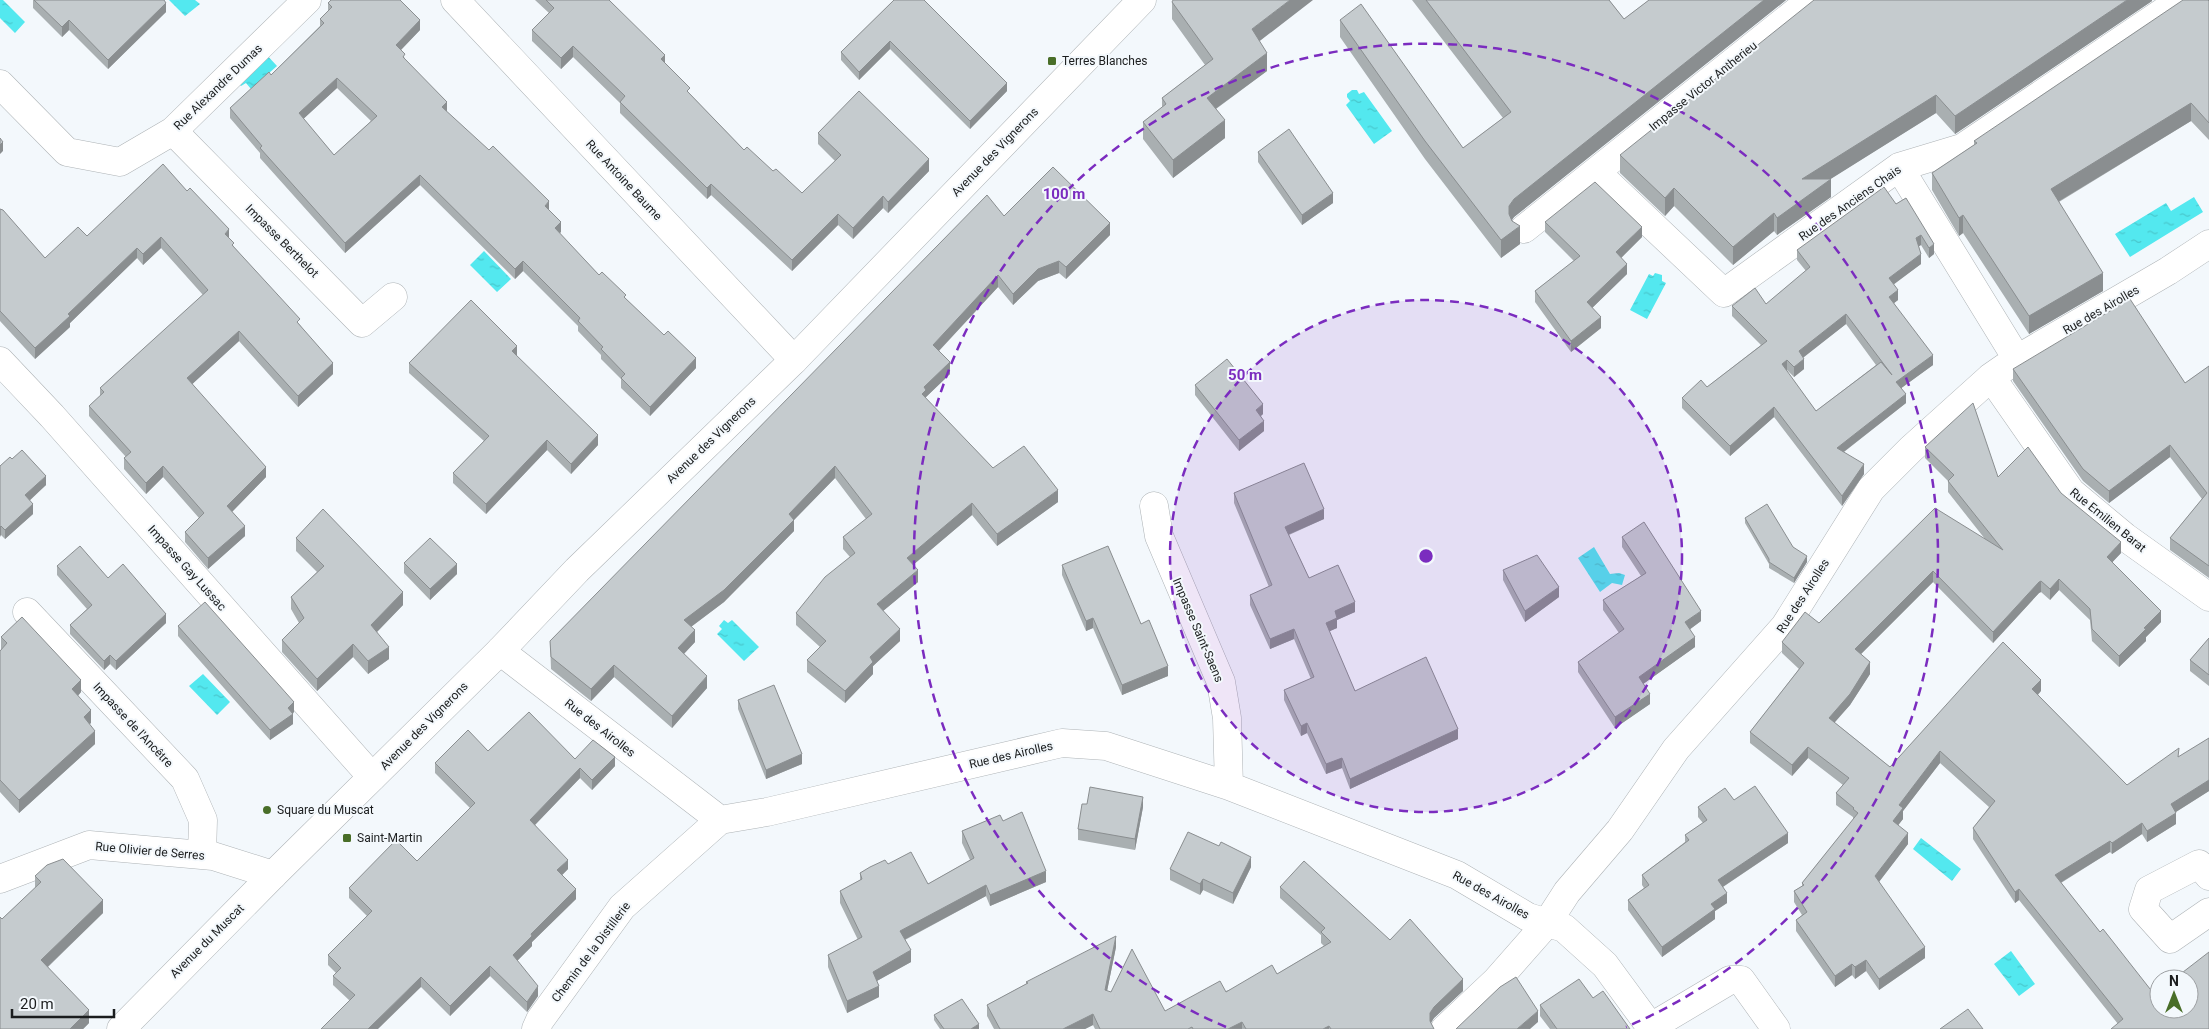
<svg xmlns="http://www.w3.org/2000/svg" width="2209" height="1029" viewBox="0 0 2209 1029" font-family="Roboto,sans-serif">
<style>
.water{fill:url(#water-ripples)}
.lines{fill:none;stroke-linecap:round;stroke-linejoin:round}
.minor-casing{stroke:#aeb3b6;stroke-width:29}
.major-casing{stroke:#aeb3b6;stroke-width:29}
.minor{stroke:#fff;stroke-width:28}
.major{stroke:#fff;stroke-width:28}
.wall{fill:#a9afb1;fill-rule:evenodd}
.shaded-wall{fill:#8a8e90}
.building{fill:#c5cbce;stroke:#8a8e90;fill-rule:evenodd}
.ring{fill:none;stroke:#7b2cbf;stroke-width:2.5;stroke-dasharray:9 6}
.poi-dot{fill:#496e28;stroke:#f3f8fc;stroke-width:2}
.labels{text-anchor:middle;stroke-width:4;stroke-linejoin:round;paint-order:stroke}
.poi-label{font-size:12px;fill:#1b1d1e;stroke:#f3f8fc;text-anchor:start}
.street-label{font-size:12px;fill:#1b1d1e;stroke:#f3f8fc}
.centre{fill:#7b2cbf;stroke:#f3f8fc;stroke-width:2.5}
.ring-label{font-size:15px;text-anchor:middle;font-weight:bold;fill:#7b2cbf;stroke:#f3f8fc;stroke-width:4;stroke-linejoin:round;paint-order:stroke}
</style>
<defs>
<pattern id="water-ripples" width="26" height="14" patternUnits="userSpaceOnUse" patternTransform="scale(1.25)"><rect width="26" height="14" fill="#53e8ef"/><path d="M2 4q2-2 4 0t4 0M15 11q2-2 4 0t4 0" fill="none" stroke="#48c7cc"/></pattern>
</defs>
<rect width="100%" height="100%" fill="#f3f8fc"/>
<path class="water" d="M 0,0 L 3,0 L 25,22 L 15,33 L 0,18 Z
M 169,0 L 195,0 L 200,4 L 185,16 Z
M 264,52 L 277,66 L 251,89 L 246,83 L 241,86 L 234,79 Z
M 1352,90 L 1357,90 L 1359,94 L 1364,92 L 1392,131 L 1374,144 L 1346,105 L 1350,101 L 1347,97 L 1347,94 Z
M 2194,197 L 2203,212 L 2130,257 L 2115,234 L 2166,203 L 2171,211 Z
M 484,251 L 511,279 L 497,292 L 470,265 Z
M 1655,273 L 1662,275 L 1662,281 L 1666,283 L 1647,319 L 1630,310 L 1649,274 L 1653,276 Z
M 1594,547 L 1610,574 L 1619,573 L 1625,575 L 1622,585 L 1612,583 L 1600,592 L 1578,558 Z
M 724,620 L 728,623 L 732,620 L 759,647 L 744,661 L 717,634 L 722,629 L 719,626 Z
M 203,674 L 230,702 L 217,715 L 189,686 Z
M 1921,838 L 1961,869 L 1952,881 L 1913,849 Z
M 2011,951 L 2035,984 L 2019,996 L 1994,964 Z"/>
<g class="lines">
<defs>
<path id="minor" d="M 455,0 L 794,360
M 0,84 L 67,152 L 120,162 L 173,131 L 307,0
M 173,131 L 362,323 L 393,297
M 1899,167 L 2017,359
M 1596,172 L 1724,293 L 1899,167 L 1962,148 L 2181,0
M 1524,229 L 1811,0
M 0,361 L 52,416 L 372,777
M 1991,377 L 2071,492 L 2125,537 L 2209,597
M 1154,506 L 1159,536 L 1221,682 L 1227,718 L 1229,786
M 27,612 L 185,779 L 203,820 L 202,855
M 500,651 L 720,820 L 767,812 L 1062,743 L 1106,746 L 1229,786 L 1457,875 L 1528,917 L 1564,928 L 1605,965 L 1652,1029
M 2209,876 L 2199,864 L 2149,890 L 2143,909 L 2170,939 L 2209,912
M 0,879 L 89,845 L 213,856 L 273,875
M 1651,1027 L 1730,980 L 1741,980 L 1776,1029
M 536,1029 L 540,1020 L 622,907 L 720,820
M 1445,1029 L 1496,981 L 1547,923 L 1567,892 L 1620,830 L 1676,749 L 1785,626 L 1871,489 L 1911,449 L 1991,377 L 2017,359 L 2168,271 L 2209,244"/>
<path id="major" d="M 121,1029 L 273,875 L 500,651 L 577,570 L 794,360 L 1142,0"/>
</defs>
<use href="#minor" class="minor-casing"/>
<use href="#major" class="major-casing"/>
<use href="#minor" class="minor"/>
<use href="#major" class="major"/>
</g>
<path class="wall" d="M 33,0 L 164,0 L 166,12 L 108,69 L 69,30 L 62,37 L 33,8 Z
M 535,0 L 609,0 L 690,94 L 744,150 L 802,193 L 835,161 L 818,144 L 818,133 L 929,171 L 888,213 L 883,208 L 853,239 L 838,225 L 792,271 L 711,195 L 707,199 L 620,113 L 620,103 L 573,57 L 561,69 L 532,41 L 532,30 L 549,13 Z
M 894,0 L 1007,91 L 970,129 L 890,49 L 859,80 L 841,60 L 841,52 Z
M 1412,0 L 1609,0 L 1624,19 L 1649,0 L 1786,0 L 1514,217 L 1512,220 L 1520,244 L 1501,258 L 1425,159 L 1340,37 L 1340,20 L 1463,148 L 1503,118 Z
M 2152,0 L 2152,1 L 1955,134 L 1936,113 L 1830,179 L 1831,197 L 1777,235 L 1774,231 L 1733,265 L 1674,206 L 1665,216 L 1620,173 L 1620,155 Z
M 2209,1 L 2209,140 L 2191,121 L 2059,202 L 2103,291 L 2029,334 L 1963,233 L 1959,236 L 1932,190 L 1932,173 L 1974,145 L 1974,141 Z
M 1172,2 L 1259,41 L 1267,71 L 1216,109 L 1225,138 L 1173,178 L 1143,139 L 1143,122 L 1162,107 L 1162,98 L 1205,65 L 1172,19 Z
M 328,3 L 420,30 L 401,50 L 405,59 L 447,112 L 549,210 L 561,232 L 559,233 L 599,275 L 626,299 L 696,368 L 650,416 L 621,388 L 621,379 L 601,359 L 601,355 L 578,331 L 578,326 L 523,271 L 515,279 L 420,185 L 345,253 L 260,158 L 260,153 L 230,118 L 230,108 L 271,75 L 320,26 L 320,19 L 328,11 ZM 337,88 L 371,121 L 334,155 L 303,119 Z
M 1258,152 L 1333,203 L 1302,225 L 1258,162 Z
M 1906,198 L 1934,254 L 1929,258 L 1921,245 L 1919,246 L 1921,264 L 1893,284 L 1898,300 L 1894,303 L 1933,365 L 1901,388 L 1906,403 L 1844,452 L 1864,474 L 1842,506 L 1774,417 L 1730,456 L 1682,408 L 1682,398 L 1707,387 L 1761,345 L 1732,316 L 1732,306 L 1766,304 L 1806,271 L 1797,260 L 1797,250 L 1896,204 ZM 1846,324 L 1876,365 L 1816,411 L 1786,371 L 1787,370 L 1794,377 L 1804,369 L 1803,357 Z
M 0,209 L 45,258 L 87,236 L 229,238 L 234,247 L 300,325 L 333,374 L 298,407 L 239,341 L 192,384 L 266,477 L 232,512 L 245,536 L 208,569 L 185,542 L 185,532 L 199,518 L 163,477 L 146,494 L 124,469 L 124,458 L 126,457 L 89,416 L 89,406 L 100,396 L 100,388 L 203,295 L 161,248 L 143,265 L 137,258 L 70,323 L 70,327 L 35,359 L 0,321 Z
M 1004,216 L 1110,235 L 1066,279 L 1059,273 L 1038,281 L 1013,305 L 998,287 L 939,351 L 950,374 L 926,397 L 926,399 L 993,468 L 1058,502 L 997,546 L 972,515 L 913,565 L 918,582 L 883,611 L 900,641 L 873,666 L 873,674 L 845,703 L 807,672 L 807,660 L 820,647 L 796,625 L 796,613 L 850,557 L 843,549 L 843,537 L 866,519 L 835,478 L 794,520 L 794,531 L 724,602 L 691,627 L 695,642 L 684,654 L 707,688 L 672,728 L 614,677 L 591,701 L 551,669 L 550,641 Z
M 1545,222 L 1642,237 L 1621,258 L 1627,274 L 1592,308 L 1601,328 L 1571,352 L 1535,302 L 1535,291 L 1574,261 L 1545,232 Z
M 517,356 L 598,445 L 571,474 L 547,450 L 486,514 L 453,483 L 453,473 L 484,441 L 409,373 L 409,363 Z
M 2209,366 L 2209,578 L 2170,550 L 2170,538 L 2202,499 L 2170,457 L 2109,503 L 2083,481 L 2013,381 L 2013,369 L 2185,383 Z
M 1195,385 L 1263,414 L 1261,416 L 1264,431 L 1239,451 L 1195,395 Z
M 1925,447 L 1998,477 L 2061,493 L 2121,553 L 2112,562 L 2161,622 L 2146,637 L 2146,641 L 2119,667 L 2092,641 L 2090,620 L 2059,590 L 2050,600 L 2041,592 L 2039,593 L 1993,643 L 1933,582 L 1861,654 L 1870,674 L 1850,705 L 1834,722 L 1890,767 L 2041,691 L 2038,695 L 2127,785 L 2179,757 L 2209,738 L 2209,791 L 2176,812 L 2176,824 L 2147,842 L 2142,834 L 2112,854 L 2110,852 L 2061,883 L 2100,932 L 2154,994 L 2118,1024 L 2019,900 L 2015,903 L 1973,839 L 1973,828 L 1989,807 L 1940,763 L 1903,811 L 1903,819 L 1898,825 L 1908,844 L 1879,882 L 1925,958 L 1879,990 L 1866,971 L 1855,979 L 1852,975 L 1835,987 L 1796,931 L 1796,920 L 1802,915 L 1794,902 L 1794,891 L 1802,886 L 1802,883 L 1853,820 L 1853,817 L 1836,805 L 1836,793 L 1843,785 L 1808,758 L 1792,776 L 1750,743 L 1750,732 L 1799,669 L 1782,653 L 1782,642 L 1985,539 L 1948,492 L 1948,481 L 1925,458 Z
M 12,459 L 46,485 L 29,500 L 33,514 L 5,539 L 1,535 L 0,466 Z
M 1234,493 L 1324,519 L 1289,535 L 1309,578 L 1355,612 L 1337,620 L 1337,628 L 1329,631 L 1355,691 L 1458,739 L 1350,789 L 1342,768 L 1326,774 L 1307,733 L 1301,736 L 1284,700 L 1284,690 L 1311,679 L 1294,639 L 1270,649 L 1250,605 L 1250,595 L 1269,587 L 1234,503 Z
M 1745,518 L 1793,547 L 1807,562 L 1794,583 L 1769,568 L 1769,564 L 1745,523 Z
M 1622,537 L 1701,621 L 1690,629 L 1695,647 L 1643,684 L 1650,704 L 1615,728 L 1578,672 L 1578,662 L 1619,633 L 1603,610 L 1603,600 L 1641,576 L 1622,547 Z
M 296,538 L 403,605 L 377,632 L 389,659 L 368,674 L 353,657 L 317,691 L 282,652 L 282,640 L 299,623 L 291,609 L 291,597 L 317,572 L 296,551 Z
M 404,563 L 457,574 L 430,600 L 404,573 Z
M 1062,565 L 1141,624 L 1168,676 L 1122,695 L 1093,628 L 1086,631 L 1062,575 Z
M 57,566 L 108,578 L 166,623 L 116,670 L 110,664 L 104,670 L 70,634 L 70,625 L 87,609 L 57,575 Z
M 1503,570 L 1559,597 L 1525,622 L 1503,580 Z
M 178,626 L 294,712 L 293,713 L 293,724 L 270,740 L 178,636 Z
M 1,637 L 81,692 L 78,696 L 91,723 L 89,724 L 95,744 L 19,813 L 0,792 L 0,651 L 1,650 Z
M 2209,638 L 2209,686 L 2190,671 L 2190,660 Z
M 738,700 L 802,764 L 766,779 L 738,709 Z
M 488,751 L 575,759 L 615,766 L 592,790 L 580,778 L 535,825 L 568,869 L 562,875 L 576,899 L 532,942 L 532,946 L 517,961 L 538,996 L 527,1012 L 490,976 L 450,1016 L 421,987 L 349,1000 L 333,985 L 333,976 L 336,973 L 328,965 L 328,955 L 367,916 L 349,898 L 349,888 L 417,861 L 470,808 L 435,773 L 435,763 Z
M 1734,800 L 1788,843 L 1723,887 L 1727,903 L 1715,911 L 1715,919 L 1662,957 L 1628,910 L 1628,900 L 1644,888 L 1642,885 L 1642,875 L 1685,842 L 1685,835 L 1703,823 L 1698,817 L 1698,807 Z
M 1143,807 L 1135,850 L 1078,840 L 1078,829 Z
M 1003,821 L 1046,882 L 990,906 L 986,896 L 905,940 L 911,962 L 877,981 L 879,997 L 847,1013 L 828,967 L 828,955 L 858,940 L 840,903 L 840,891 L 860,880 L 860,873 L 888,864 L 928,884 L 970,860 L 962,843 L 962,831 Z
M 1251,867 L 1233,904 L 1203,890 L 1200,895 L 1170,880 L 1170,869 Z
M 35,876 L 103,913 L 48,967 L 89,1023 L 83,1029 L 0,1029 L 2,919 L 35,888 Z
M 1280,887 L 1390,940 L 1463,991 L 1434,1018 L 1431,1023 L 1434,1029 L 1095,1029 L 1093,1025 L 1085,1029 L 994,1029 L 987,1016 L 987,1005 L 1026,984 L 1026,982 L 1116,947 L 1107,991 L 1165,1011 L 1277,974 L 1324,946 L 1321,943 L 1321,935 L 1280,898 Z
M 1593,998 L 1630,1029 L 1550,1029 L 1540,1016 L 1540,1005 Z
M 934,1015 L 979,1029 L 940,1029 L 934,1020 Z"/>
<path class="shaded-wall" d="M 1290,0 L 1313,0 L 1252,47 L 1252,29 Z
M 1764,0 L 1786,0 L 1514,217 L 1509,224 L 1509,206 L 1514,199 Z
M 2127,0 L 2152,0 L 2152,1 L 1955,134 L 1955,116 Z
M 166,3 L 166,12 L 108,69 L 108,60 Z
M 69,20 L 69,30 L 62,37 L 62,27 Z
M 420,20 L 420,30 L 396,55 L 396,45 Z
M 890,41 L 890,49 L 859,80 L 859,72 Z
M 573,46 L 573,57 L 561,69 L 561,58 Z
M 1267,53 L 1267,71 L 1207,115 L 1207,98 Z
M 665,55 L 665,66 L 661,59 Z
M 337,78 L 337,88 L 299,123 L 299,113 Z
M 1007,83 L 1007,91 L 970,129 L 970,121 Z
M 1936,95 L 1936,113 L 1802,197 L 1802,179 Z
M 447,102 L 447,112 L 442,107 Z
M 2191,103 L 2191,121 L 2051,206 L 2051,189 Z
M 1225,120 L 1225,138 L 1173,178 L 1173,160 Z
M 3,142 L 3,151 L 0,154 L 0,145 Z
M 929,159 L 929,171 L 888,213 L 888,202 Z
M 420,175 L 420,185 L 345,253 L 345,243 Z
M 1831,179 L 1831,197 L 1777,235 L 1777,218 Z
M 711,184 L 711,195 L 707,199 L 707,188 Z
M 1674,188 L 1674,206 L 1665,216 L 1665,198 Z
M 1333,193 L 1333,203 L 1302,225 L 1302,215 Z
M 883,196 L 883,208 L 853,239 L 853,228 Z
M 549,201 L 549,211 L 545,206 Z
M 1774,213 L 1774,231 L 1733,265 L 1733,247 Z
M 838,214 L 838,225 L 792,271 L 792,260 Z
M 1963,215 L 1963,233 L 1959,236 L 1959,218 Z
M 561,222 L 561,232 L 555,238 L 555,228 Z
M 1110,223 L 1110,235 L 1066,279 L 1066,267 Z
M 1520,226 L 1520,244 L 1501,258 L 1501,240 Z
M 1642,227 L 1642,237 L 1616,263 L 1616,252 Z
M 229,229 L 229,240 L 225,234 Z
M 1921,235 L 1921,245 L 1916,248 L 1916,238 Z
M 161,237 L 161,248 L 143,265 L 143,254 Z
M 1934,244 L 1934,254 L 1929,258 L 1929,248 Z
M 137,248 L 137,258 L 70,323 L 70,327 L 35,359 L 35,348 L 68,314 Z
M 1921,254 L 1921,264 L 1889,288 L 1889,278 Z
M 523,261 L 523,271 L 515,279 L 515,269 Z
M 1059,261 L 1059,273 L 1038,281 L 1013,305 L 1013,294 L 1038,269 Z
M 1627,264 L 1627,274 L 1587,313 L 1587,302 Z
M 2103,273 L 2103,291 L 2029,334 L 2029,316 Z
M 998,275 L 998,287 L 933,357 L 933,345 Z
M 1898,290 L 1898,300 L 1889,307 L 1889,297 Z
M 1846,314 L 1846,324 L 1799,361 L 1799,351 Z
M 1601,317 L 1601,328 L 1571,352 L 1571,341 Z
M 239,331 L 239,341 L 187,389 L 187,378 Z
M 517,346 L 517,356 L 512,361 L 512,351 Z
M 1933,355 L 1933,365 L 1896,392 L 1896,382 Z
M 696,358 L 696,368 L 650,416 L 650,407 Z
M 1804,359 L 1804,369 L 1794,377 L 1794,367 Z
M 1787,360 L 1787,370 L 1782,374 L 1782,364 Z
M 950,362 L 950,374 L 926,397 L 926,402 L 922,394 L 924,387 Z
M 333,363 L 333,374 L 298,407 L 298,396 Z
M 1906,394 L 1906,403 L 1837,457 L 1837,448 Z
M 1263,404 L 1263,414 L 1256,420 L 1256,410 Z
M 1774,407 L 1774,417 L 1730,456 L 1730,446 Z
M 1264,421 L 1264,431 L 1239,451 L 1239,440 Z
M 598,435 L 598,445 L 571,474 L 571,464 Z
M 547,440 L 547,450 L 486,514 L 486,504 Z
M 2170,445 L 2170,457 L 2109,503 L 2109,491 Z
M 1864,464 L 1864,474 L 1842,506 L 1842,496 Z
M 163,466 L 163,477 L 146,494 L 146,483 Z
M 835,466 L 835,478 L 794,520 L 794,531 L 724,602 L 684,632 L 684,620 Z
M 266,467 L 266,477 L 227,517 L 227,506 Z
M 46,476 L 46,485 L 25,505 L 25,495 Z
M 1058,490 L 1058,502 L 997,546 L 997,534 Z
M 972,503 L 972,515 L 907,570 L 907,558 Z
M 33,504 L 33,514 L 5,539 L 5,530 Z
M 1324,509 L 1324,519 L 1285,536 L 1285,527 Z
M 1,526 L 1,535 L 0,537 L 0,527 Z
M 245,526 L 245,536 L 208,569 L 208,558 Z
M 2121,542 L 2121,553 L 2107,568 L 2107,557 Z
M 1807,556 L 1807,562 L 1794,583 L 1794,578 Z
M 457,564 L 457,574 L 430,600 L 430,589 Z
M 918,570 L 918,582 L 877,616 L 877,604 Z
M 1933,571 L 1933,582 L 1855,660 L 1855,649 Z
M 2059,579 L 2059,590 L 2050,600 L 2050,589 Z
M 2041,581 L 2041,592 L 2039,593 L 1993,643 L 1993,632 L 2039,582 Z
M 1559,587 L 1559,597 L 1525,622 L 1525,611 Z
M 403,592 L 403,605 L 371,638 L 371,625 Z
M 1355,602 L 1355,612 L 1337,620 L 1337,628 L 1326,633 L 1326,623 L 1335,611 Z
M 1701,611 L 1701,621 L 1685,633 L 1685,622 Z
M 2161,611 L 2161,622 L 2146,637 L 2146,641 L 2119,667 L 2119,656 L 2144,628 Z
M 166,614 L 166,623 L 116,670 L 116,661 Z
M 1093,618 L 1093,628 L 1086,631 L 1086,621 Z
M 900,629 L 900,641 L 873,666 L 873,674 L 845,703 L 845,691 L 870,657 Z
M 1294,629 L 1294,639 L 1270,649 L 1270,639 Z
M 695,630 L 695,642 L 678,660 L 678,648 Z
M 1695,637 L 1695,647 L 1639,687 L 1639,677 Z
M 353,644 L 353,657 L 317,691 L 317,679 Z
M 389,647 L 389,659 L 368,674 L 368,661 Z
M 110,655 L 110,664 L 104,670 L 104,661 Z
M 1870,662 L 1870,674 L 1850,705 L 1829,729 L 1829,718 Z
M 614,665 L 614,677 L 591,701 L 591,689 Z
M 1168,666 L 1168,676 L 1122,695 L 1122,685 Z
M 707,676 L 707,688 L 672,728 L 672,716 Z
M 81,680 L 81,692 L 72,702 L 72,689 Z
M 2041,680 L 2041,691 L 2032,700 L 2032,689 Z
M 1650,694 L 1650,704 L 1615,728 L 1615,717 Z
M 294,702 L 294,712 L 290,716 L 293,714 L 293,724 L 270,740 L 270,730 L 288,708 Z
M 91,710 L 91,723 L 84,729 L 84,717 Z
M 1307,723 L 1307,733 L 1301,736 L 1301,726 Z
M 1458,729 L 1458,739 L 1350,789 L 1350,779 Z
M 95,731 L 95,744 L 19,813 L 19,800 Z
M 1808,747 L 1808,758 L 1792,776 L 1792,765 Z
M 1940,751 L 1940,763 L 1903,811 L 1903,819 L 1893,832 L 1893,821 L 1899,805 Z
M 802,754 L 802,764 L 766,779 L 766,770 Z
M 615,757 L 615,766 L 592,790 L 592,780 Z
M 1342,758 L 1342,768 L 1326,774 L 1326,764 Z
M 580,768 L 580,778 L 530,830 L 530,820 Z
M 2209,780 L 2209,791 L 2171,815 L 2171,804 Z
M 1143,797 L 1143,807 L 1135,850 L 1135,839 Z
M 2176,813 L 2176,824 L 2147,842 L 2147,831 Z
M 2142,823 L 2142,834 L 2112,854 L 2112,843 Z
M 1788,833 L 1788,843 L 1718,890 L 1718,880 Z
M 1908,833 L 1908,844 L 1875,887 L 1875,876 Z
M 2110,841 L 2110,852 L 2055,886 L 2055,875 Z
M 1251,857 L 1251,867 L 1233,904 L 1233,893 Z
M 568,860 L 568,869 L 557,880 L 557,870 Z
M 1046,871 L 1046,882 L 990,906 L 990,895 Z
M 1203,879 L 1203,890 L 1200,895 L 1200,884 Z
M 986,885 L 986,896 L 900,942 L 900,931 Z
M 576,889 L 576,899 L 532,942 L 532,946 L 513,965 L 513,955 L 531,934 Z
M 2019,889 L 2019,900 L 2015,903 L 2015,892 Z
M 1727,893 L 1727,903 L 1715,911 L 1715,919 L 1662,957 L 1662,947 L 1711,904 Z
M 103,900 L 103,913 L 41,973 L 41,960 Z
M 1116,936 L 1116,947 L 1105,1001 L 1105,990 Z
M 1925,947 L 1925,958 L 1879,990 L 1879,979 Z
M 911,950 L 911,962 L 873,983 L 873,972 Z
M 1866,960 L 1866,971 L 1855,979 L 1855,967 Z
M 1852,964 L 1852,975 L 1835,987 L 1835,976 Z
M 490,966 L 490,976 L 450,1016 L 450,1006 Z
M 421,977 L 421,987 L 378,1029 L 368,1029 Z
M 1463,979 L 1463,991 L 1434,1018 L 1430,1024 L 1430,1029 L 1430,1013 L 1434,1007 Z
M 538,986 L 538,996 L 527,1012 L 527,1002 Z
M 879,986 L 879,997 L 847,1013 L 847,1001 Z
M 89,1010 L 89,1023 L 83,1029 L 70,1029 Z
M 1538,1011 L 1538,1022 L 1530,1029 L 1517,1029 Z
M 1093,1014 L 1093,1025 L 1085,1029 L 1063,1029 Z
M 1242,1022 L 1242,1029 L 1228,1029 Z
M 979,1024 L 979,1029 L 971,1029 Z
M 1329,1026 L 1329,1029 L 1323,1029 Z"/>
<path class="building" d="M 34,0 L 164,0 L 166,3 L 108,60 L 69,20 L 62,27 Z
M 331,0 L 400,0 L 420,20 L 396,45 L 405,54 L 403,57 L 447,102 L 442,107 L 489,150 L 493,146 L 549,201 L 545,206 L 561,222 L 555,228 L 599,275 L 602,272 L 626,295 L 624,297 L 664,335 L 668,331 L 696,358 L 650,407 L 621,378 L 625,374 L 601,349 L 603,347 L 578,321 L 580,318 L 523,261 L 515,269 L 420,175 L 345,243 L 260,148 L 262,146 L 230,108 L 269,72 L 271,75 L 324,23 L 320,19 L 332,7 L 328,3 ZM 337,78 L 377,116 L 334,155 L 299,113 Z
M 546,0 L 609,0 L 665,55 L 661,59 L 690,88 L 687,91 L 744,150 L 747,147 L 773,171 L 776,169 L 802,193 L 841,155 L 818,133 L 859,91 L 929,159 L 888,202 L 883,196 L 853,228 L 838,214 L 792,260 L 711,184 L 707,188 L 620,102 L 625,96 L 573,46 L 561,58 L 532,30 L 554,8 Z
M 894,0 L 924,0 L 1007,83 L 970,121 L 890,41 L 859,72 L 841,52 Z
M 1173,0 L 1290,0 L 1252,29 L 1267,53 L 1207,98 L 1225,120 L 1173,160 L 1143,122 L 1166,104 L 1162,98 L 1213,59 L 1172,2 Z
M 1426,0 L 1609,0 L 1624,19 L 1649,0 L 1764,0 L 1514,199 L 1509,206 L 1509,214 L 1512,221 L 1520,226 L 1501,240 L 1425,141 L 1340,20 L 1361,4 L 1463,148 L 1511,112 Z
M 1814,0 L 2127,0 L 1955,116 L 1936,95 L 1802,179 L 1831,179 L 1777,218 L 1774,213 L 1733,247 L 1674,188 L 1665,198 L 1620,155 Z
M 2183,0 L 2208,0 L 2209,1 L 2209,123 L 2191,103 L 2051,189 L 2103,273 L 2029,316 L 1963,215 L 1959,218 L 1932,173 L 1977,143 L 1974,141 Z
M 1289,129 L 1333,193 L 1302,215 L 1258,152 Z
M 0,138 L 3,142 L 0,145 Z
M 163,164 L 187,191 L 190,188 L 229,229 L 225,234 L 234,243 L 232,245 L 300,319 L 297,322 L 333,363 L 298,396 L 239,331 L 187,378 L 266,467 L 227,506 L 245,526 L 208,558 L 185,532 L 204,513 L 163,466 L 146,483 L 124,458 L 131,452 L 89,406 L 104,392 L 100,388 L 208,290 L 161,237 L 143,254 L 137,248 L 68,314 L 70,316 L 35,348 L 0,311 L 0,209 L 3,210 L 45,258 L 78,227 L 87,236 Z
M 1053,167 L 1110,223 L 1066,267 L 1059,261 L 1038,269 L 1013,294 L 998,275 L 933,345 L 950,362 L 924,387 L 926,390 L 922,394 L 993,468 L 1024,446 L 1058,490 L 997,534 L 972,503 L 907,558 L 918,570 L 877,604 L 900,629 L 870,657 L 873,662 L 845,691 L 807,660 L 826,641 L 796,613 L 825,577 L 855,553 L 843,537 L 872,514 L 835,466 L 789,514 L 794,520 L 724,590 L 684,620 L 695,630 L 678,648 L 707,676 L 672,716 L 614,665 L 591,689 L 551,657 L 550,641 L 987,195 L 1004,216 Z
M 1595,182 L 1642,227 L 1616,252 L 1627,264 L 1587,302 L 1601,317 L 1571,341 L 1535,291 L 1580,256 L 1545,222 Z
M 1884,187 L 1896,204 L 1906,198 L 1934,244 L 1929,248 L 1921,235 L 1916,238 L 1921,254 L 1889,278 L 1898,290 L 1889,297 L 1933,355 L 1896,382 L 1906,394 L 1837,448 L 1864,464 L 1842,496 L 1774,407 L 1730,446 L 1682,398 L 1701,380 L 1707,387 L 1767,341 L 1732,306 L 1755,288 L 1766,304 L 1810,267 L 1797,250 ZM 1846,314 L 1892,375 L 1881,362 L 1816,411 L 1782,364 L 1787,360 L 1794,367 L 1804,359 L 1799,351 Z
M 2130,299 L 2185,383 L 2209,366 L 2209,566 L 2170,538 L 2207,493 L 2170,445 L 2109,491 L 2083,469 L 2013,369 Z
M 471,300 L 517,346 L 512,351 L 598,435 L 571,464 L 547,440 L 486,504 L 453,473 L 489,436 L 409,363 Z
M 1227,359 L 1263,404 L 1256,410 L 1264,421 L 1239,440 L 1195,385 Z
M 1973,403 L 1998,477 L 2028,447 L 2061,493 L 2121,542 L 2107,557 L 2161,611 L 2144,628 L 2146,629 L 2119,656 L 2092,629 L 2090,609 L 2059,579 L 2050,589 L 2041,581 L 2039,582 L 1993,632 L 1933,571 L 1855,649 L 1870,662 L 1850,694 L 1829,718 L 1890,767 L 2003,642 L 2041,680 L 2032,689 L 2127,785 L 2179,748 L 2178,757 L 2209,738 L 2209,780 L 2171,804 L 2176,813 L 2147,831 L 2142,823 L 2112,843 L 2110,841 L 2055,875 L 2100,932 L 2103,929 L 2154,994 L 2159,990 L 2159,1009 L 2189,1009 L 2189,979 L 2174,979 L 2209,952 L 2209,1029 L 2111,1029 L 2123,1019 L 2019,889 L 2015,892 L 1973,828 L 1995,801 L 1940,751 L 1899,805 L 1903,808 L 1893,821 L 1908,833 L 1875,876 L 1925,947 L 1879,979 L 1866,960 L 1855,967 L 1852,964 L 1835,976 L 1796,920 L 1807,912 L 1794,891 L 1804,885 L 1802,883 L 1858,813 L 1853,809 L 1854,808 L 1836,793 L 1849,778 L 1808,747 L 1792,765 L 1750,732 L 1804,663 L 1782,642 L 1805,612 L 1819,623 L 1935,508 L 2003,550 L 1948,481 L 1954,475 L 1925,447 Z
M 22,450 L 46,476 L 25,495 L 33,504 L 5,530 L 1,526 L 0,527 L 0,466 L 10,457 L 12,459 Z
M 1304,463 L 1324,509 L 1285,527 L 1309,578 L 1338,565 L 1355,602 L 1335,611 L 1337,618 L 1326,623 L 1355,691 L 1426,657 L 1458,729 L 1350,779 L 1342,758 L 1326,764 L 1307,723 L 1301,726 L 1284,690 L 1314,677 L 1294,629 L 1270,639 L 1250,595 L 1272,585 L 1234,493 Z
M 1767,504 L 1793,547 L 1807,556 L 1794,578 L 1769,562 L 1769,559 L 1745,518 Z
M 323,509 L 403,592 L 371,625 L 389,647 L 368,661 L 353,644 L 317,679 L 282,640 L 304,618 L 291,597 L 324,566 L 296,538 Z
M 1644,522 L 1701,611 L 1685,622 L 1695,637 L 1639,677 L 1650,694 L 1615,717 L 1578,662 L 1624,629 L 1603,600 L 1646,573 L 1622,537 Z
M 430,538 L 457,564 L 430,589 L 404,563 Z
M 80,546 L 108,578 L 123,564 L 166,614 L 116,661 L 110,655 L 104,661 L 70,625 L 92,605 L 57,566 Z
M 1108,546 L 1141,624 L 1149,620 L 1168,666 L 1122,685 L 1093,618 L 1086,621 L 1062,565 Z
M 1537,555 L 1559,587 L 1525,611 L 1503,570 Z
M 205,602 L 294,702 L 288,708 L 293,714 L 270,730 L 178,626 Z
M 22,617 L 81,680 L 72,689 L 91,710 L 84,717 L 95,731 L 19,800 L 0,780 L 0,651 L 7,643 L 1,637 Z
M 2209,638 L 2209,675 L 2190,660 Z
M 774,685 L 802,754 L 766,770 L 738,700 Z
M 529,712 L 575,759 L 593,740 L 615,757 L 592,780 L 580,768 L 530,820 L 568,860 L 557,870 L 576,889 L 531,934 L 532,936 L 513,955 L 538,986 L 527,1002 L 490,966 L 450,1006 L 421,977 L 368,1029 L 321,1029 L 355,995 L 333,976 L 341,968 L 328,955 L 372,911 L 349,888 L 396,840 L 417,861 L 475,803 L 435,763 L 468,730 L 488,751 Z
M 1755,786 L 1788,833 L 1718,880 L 1727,893 L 1711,904 L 1715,909 L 1662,947 L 1628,900 L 1649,885 L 1642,875 L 1689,840 L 1685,835 L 1707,820 L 1698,807 L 1725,788 L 1734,800 Z
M 1090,787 L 1143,797 L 1135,839 L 1078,829 L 1082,804 L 1087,804 Z
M 1022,812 L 1046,871 L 990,895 L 986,885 L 900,931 L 911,950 L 873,972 L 879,986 L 847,1001 L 828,955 L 862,937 L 840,891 L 862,879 L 860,873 L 870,867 L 885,860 L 888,864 L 911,852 L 928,884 L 974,858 L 962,831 L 1000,815 L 1003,821 Z
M 1188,832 L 1219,846 L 1221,842 L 1251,857 L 1233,893 L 1203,879 L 1200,884 L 1170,869 Z
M 63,859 L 103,900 L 41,960 L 89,1010 L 70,1029 L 0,1029 L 0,917 L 2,919 L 41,882 L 35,876 L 47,865 Z
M 1304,861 L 1390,940 L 1410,919 L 1463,979 L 1434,1007 L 1430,1013 L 1430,1021 L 1434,1029 L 1331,1029 L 1329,1026 L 1323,1029 L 1246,1029 L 1242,1022 L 1228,1029 L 1193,1029 L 1192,1027 L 1188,1029 L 1100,1029 L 1093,1014 L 1063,1029 L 1000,1029 L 987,1005 L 1028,983 L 1026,982 L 1116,936 L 1105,990 L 1111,992 L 1132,949 L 1165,1011 L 1220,981 L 1226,992 L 1272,965 L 1277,974 L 1331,942 L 1321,932 L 1325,928 L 1280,887 Z
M 1516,977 L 1538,1011 L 1517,1029 L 1456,1029 L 1500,987 Z
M 1579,979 L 1593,998 L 1603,991 L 1630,1029 L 1557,1029 L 1540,1005 Z
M 962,999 L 979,1024 L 971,1029 L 944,1029 L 934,1015 Z
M 1968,1009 L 1983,1029 L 1940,1029 Z"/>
<circle cx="1426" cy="556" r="256" fill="#7b2cbf" fill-opacity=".12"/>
<g class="ring">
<circle cx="1426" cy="556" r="256"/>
<path d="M1226 1027A512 512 0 1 1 1626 1027"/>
</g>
<g class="poi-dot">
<rect x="1047" y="56" width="10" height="10" rx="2.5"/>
<circle cx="267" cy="810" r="5"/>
<rect x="342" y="833" width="10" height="10" rx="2.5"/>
</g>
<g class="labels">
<g class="poi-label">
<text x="1062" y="65">Terres Blanches</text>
<text x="277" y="814">Square du Muscat</text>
<text x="357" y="842">Saint-Martin</text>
</g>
<g class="street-label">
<text transform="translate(1703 86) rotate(-39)" y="4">Impasse Victor Antherieu</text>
<text transform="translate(218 87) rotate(-44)" y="4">Rue Alexandre Dumas</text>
<text transform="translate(995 152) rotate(-46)" y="4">Avenue des Vignerons</text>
<text transform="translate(624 180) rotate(47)" y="4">Rue Antoine Baume</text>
<text transform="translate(1850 203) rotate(-35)" y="4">Rue des Anciens Chais</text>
<text transform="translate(282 241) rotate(45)" y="4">Impasse Berthelot</text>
<text transform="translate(2101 310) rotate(-30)" y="4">Rue des Airolles</text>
<text transform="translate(711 440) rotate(-44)" y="4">Avenue des Vignerons</text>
<text transform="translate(2108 520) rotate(39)" y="4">Rue Emilien Barat</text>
<text transform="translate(187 568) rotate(48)" y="4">Impasse Gay Lussac</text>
<text transform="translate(1803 596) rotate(-57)" y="4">Rue des Airolles</text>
<text transform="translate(1198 630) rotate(67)" y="4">Impasse Saint-Saens</text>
<text transform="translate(133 725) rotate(47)" y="4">Impasse de l'Ancêtre</text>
<text transform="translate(424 726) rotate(-45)" y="4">Avenue des Vignerons</text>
<text transform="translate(600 728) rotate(38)" y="4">Rue des Airolles</text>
<text transform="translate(1011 755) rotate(-13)" y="4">Rue des Airolles</text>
<text transform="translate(150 851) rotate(5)" y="4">Rue Olivier de Serres</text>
<text transform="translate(1491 895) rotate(29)" y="4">Rue des Airolles</text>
<text transform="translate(207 941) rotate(-45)" y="4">Avenue du Muscat</text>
<text transform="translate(591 952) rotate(-53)" y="4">Chemin de la Distillerie</text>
</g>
</g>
<circle cx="1426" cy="556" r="8" class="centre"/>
<g class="ring-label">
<text x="1064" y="199">100 m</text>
<text x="1245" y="380">50 m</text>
</g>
<g transform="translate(2174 994)"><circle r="24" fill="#f3f8fc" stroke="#9da0a3"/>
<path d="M0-4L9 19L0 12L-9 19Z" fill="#496e28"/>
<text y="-8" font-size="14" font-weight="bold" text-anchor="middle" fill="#1b1d1e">N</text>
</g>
<path d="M12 1009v8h102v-8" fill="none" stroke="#1b1d1e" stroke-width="2.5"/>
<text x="20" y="1009" font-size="15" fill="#1b1d1e" stroke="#f3f8fc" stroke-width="4" paint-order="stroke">20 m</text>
</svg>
